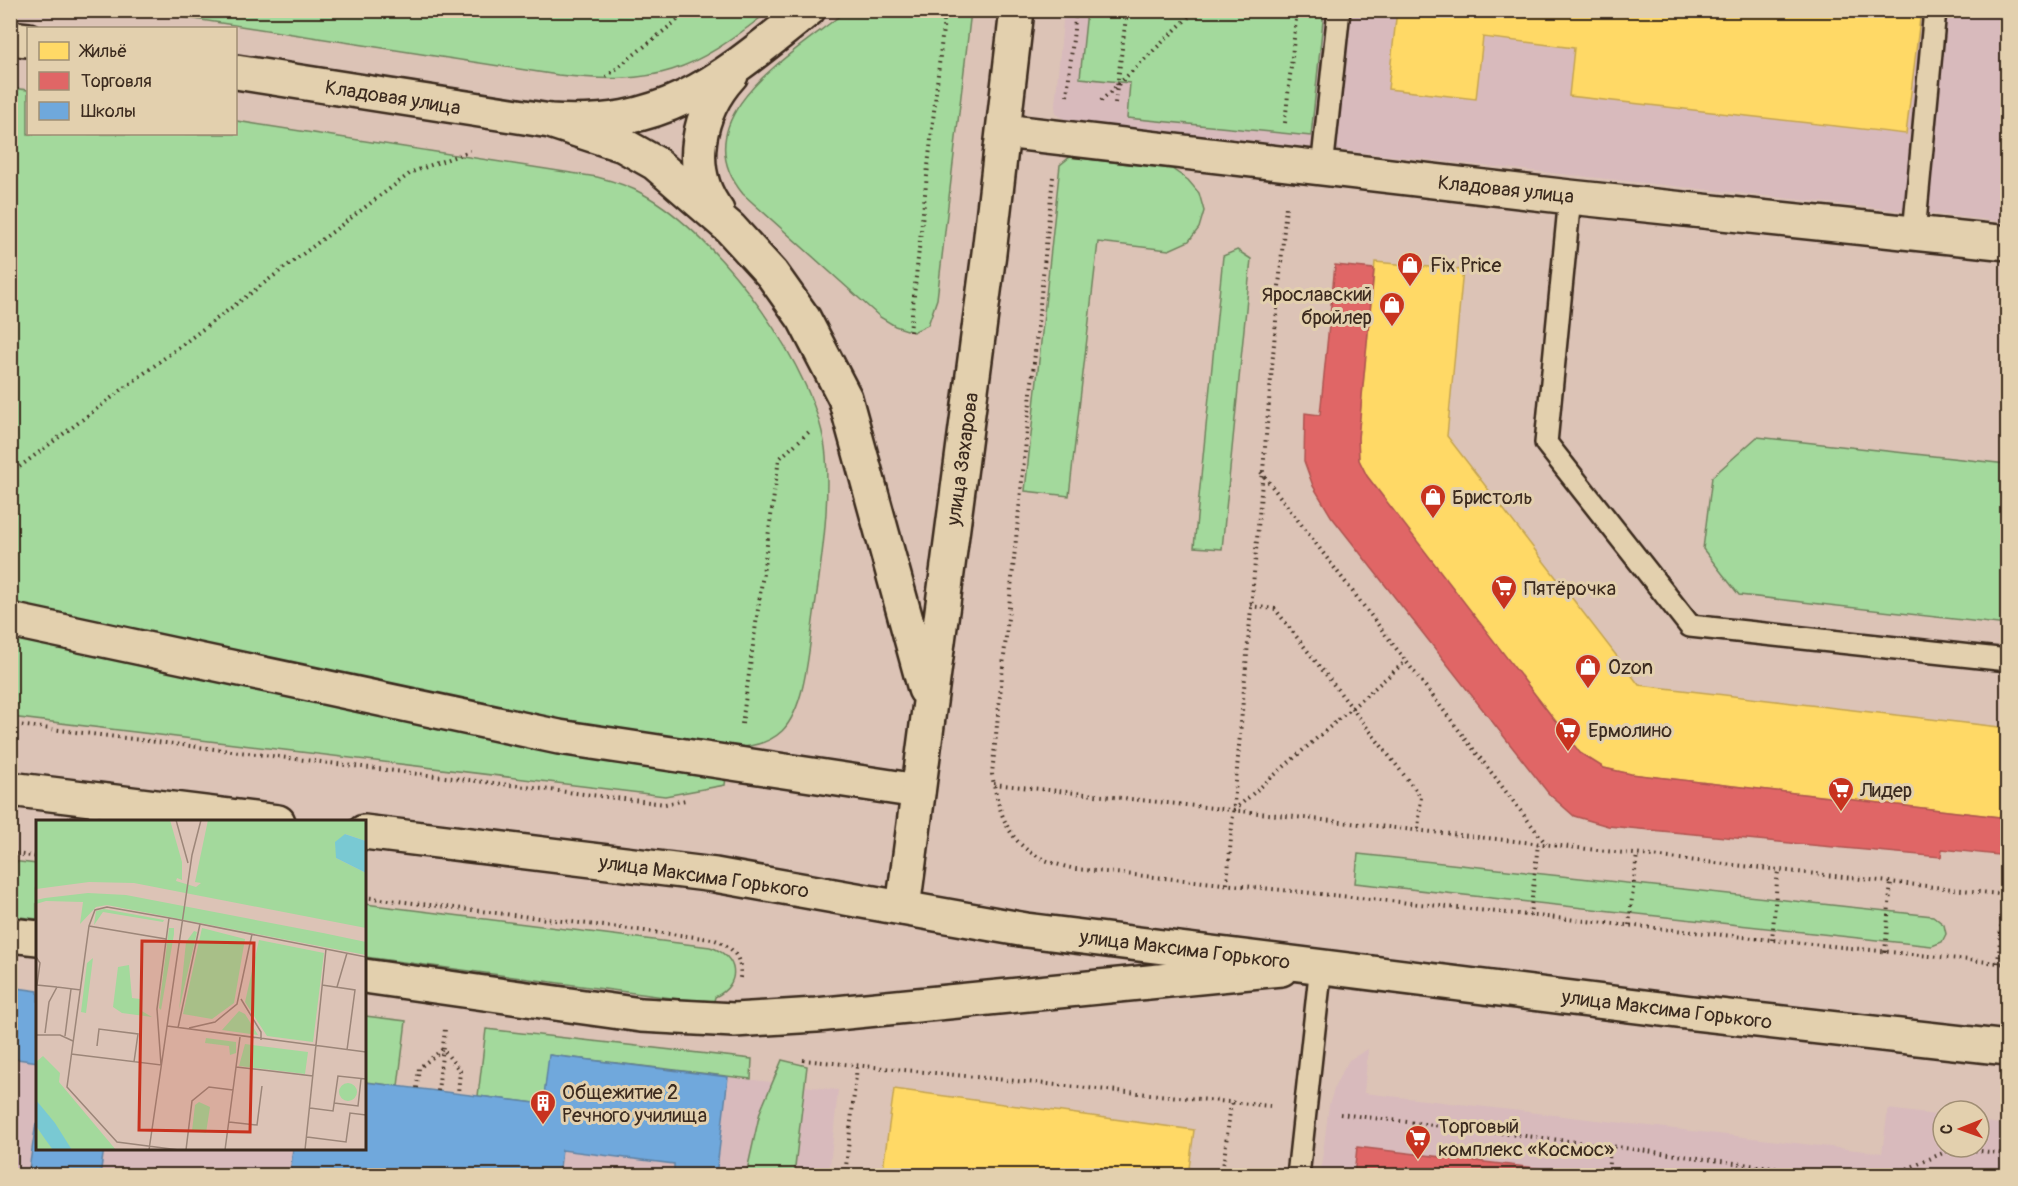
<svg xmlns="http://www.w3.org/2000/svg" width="2018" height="1186" viewBox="0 0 2018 1186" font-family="Pangolin,sans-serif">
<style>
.built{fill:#d8babc}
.green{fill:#a3d99c;stroke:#6f825d;stroke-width:1.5}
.homes{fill:#ffd966;stroke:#c4a450;stroke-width:1.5}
.shops{fill:#e06666;stroke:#ae5450;stroke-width:1.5}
.schools{fill:#6fa8dc;stroke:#5f82a3;stroke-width:1.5}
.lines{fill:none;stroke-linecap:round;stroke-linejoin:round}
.lane-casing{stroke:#3b2a1e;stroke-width:26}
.street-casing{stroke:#3b2a1e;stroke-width:38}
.secondary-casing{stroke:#3b2a1e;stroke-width:38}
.primary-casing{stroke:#3b2a1e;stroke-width:38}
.path{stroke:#3b2a1e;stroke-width:4;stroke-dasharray:1.5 4.5;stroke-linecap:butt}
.lane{stroke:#e3d0ae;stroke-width:21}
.street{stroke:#e3d0ae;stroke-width:33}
.secondary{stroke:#e3d0ae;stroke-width:33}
.primary{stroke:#e3d0ae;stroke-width:33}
.labels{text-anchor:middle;stroke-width:6;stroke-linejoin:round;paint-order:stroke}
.street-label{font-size:20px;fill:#3b2a1e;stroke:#e3d0ae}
.poi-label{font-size:20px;fill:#3b2a1e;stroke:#e3d0ae;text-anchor:start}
.inset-road{fill:none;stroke:#9c8679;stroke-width:1.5}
.view{fill:#c8321e;fill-opacity:0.15;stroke:#c8321e;stroke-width:3}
.inset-edge{fill:none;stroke:#3b2a1e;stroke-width:3}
</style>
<rect width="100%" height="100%" fill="#dcc3b6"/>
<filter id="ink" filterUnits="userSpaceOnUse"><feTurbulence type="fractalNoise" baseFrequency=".0167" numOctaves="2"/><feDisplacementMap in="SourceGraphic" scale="12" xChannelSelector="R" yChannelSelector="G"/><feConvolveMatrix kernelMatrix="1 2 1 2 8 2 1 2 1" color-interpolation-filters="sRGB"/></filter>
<g filter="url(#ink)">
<path class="built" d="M 1064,11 L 2007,11 L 2007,222 L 1067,121 L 1056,114 L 1055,105 Z
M 10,987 L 37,991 L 38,1148 L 364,1148 L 365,1082 L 543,1104 L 549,1055 L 838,1090 L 829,1175 L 11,1175 Z
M 1368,1049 L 1364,1093 L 1882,1153 L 1888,1109 L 1943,1116 L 1943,1147 L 1979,1147 L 1979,1121 L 2007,1125 L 2007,1175 L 1320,1176 L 1329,1105 L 1336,1083 L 1349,1060 Z"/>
<path class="green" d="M 143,11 L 769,10 L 769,11 C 692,72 657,86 558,75 Z
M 846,11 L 971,11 L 937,299 L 928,325 L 913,332 L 895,326 L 880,317 L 743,194 C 680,117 794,53 846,11 Z
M 1087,11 L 1324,11 L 1311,136 L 1127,118 L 1130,83 L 1080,78 Z
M 11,88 L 28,90 L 28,134 L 236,134 L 236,121 L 597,177 C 613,181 629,186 643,194 C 718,235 819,370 826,456 C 830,508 821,563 814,614 C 809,647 806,707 782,731 C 757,755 712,747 681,745 L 11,609 Z
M 1070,157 L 1172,169 L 1188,180 L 1199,193 L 1204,211 L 1199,228 L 1189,241 L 1169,250 L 1098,242 L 1069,496 L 1025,491 L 1060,165 Z
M 1237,250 L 1251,259 L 1222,549 L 1194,547 L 1223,256 Z
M 1757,437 L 2007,464 L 2007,625 L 1739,595 L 1703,549 L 1712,477 Z
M 11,632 L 726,776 L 725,785 L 665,796 L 11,717 Z
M 1358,854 L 1933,916 L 1944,925 L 1946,934 L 1942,942 L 1932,946 L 1355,883 Z
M 11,861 L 37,864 L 37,919 L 11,916 Z
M 365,904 L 710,947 C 739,956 742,984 715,997 L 714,1001 L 679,999 L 365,957 Z
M 365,1016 L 406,1021 L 398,1086 L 365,1082 Z
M 486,1029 L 752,1059 L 751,1079 L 550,1055 L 543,1104 L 478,1096 Z
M 782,1060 L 807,1066 L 794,1175 L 746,1175 L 760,1112 Z"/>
<path class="homes" d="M 1397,10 L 1921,10 L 1906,134 L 1569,96 L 1574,48 L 1483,37 L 1476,99 L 1388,89 Z
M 1375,262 L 1463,270 L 1447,436 L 1639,685 L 2008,728 L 2008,818 L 1631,774 L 1604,768 L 1580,753 L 1367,476 L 1359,460 L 1358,438 Z
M 894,1089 L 1194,1130 L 1188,1176 L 882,1176 Z"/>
<path class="shops" d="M 1335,265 L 1374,269 L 1358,438 L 1359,460 L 1367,476 L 1580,753 L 1604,768 L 1631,774 L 2008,818 L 2008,856 L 1942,849 L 1941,857 L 1608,826 L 1574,816 L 1549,794 L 1331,516 L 1313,486 L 1304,461 L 1305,413 L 1320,415 Z
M 1357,1147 L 1603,1176 L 1354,1176 Z"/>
<path class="schools" d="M 10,987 L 38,991 L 38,1062 L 10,1058 Z
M 549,1055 L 728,1077 L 716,1176 L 674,1173 L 674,1164 L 562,1150 L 559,1176 L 290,1176 L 293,1148 L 364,1148 L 364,1082 L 543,1104 Z
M 36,1123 L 38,1148 L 104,1148 L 100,1176 L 28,1176 Z"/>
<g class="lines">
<defs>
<path id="lane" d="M 1322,169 L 1339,10
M 1570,197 L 1546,443 L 1690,626 L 2008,660
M 1914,233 L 1935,10
M 1298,1176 L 1321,965"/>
<path id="street" d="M 1004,131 L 1570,197 L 2008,243
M 10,620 L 559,737 L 918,791"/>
<path id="secondary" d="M 10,38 L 28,40
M 236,72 L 550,121 C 667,129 722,79 808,10
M 550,121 L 623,145 L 655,163 L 730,228 L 772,274 L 804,319 L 845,398 L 925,689
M 717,211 C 685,169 698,111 731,75
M 903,908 L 989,253 L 1017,10
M 10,935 L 38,938
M 364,976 L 641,1015 L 734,1020 L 816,1015 L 1281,969"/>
<path id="primary" d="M 10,789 L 278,822
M 364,832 L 715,875 L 1026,930 L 1693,1013 L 2008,1048"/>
</defs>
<use href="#lane" class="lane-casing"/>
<use href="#street" class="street-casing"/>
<use href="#secondary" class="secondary-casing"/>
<use href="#primary" class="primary-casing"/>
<path class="path" d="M 606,77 L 690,10
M 1067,96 L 1076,10
M 1101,101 L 1196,10
M 1115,103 L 1127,10
M 1285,123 L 1297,10
M 1053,177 L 992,774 C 1002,831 1016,857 1076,869 L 2008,964
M 910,332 L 945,10
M 1261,472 L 1546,844
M 10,474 L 412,172 L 470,151
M 1250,606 L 1275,609 L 1421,797 L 1418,830
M 10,724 L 665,804 L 686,800
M 742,724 L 779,459 L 811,430
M 994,784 L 2008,895
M 1234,810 L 1406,661
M 10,853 L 38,857
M 1227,884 L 1286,206
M 364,897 L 712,939 C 731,945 743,957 740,978
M 1530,916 L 1538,844
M 1629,925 L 1637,854
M 1772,940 L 1778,870
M 1885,952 L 1891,882
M 1998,963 L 2004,894
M 803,1060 L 1270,1106
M 417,1088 L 419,1068 L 443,1049 L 460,1071 L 458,1093
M 438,1091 L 445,1029
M 1340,1114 L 1610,1146 L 1831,1176
M 845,1176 L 857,1067
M 1222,1176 L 1231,1103
M 1608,1176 L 1610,1146
M 1891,1176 L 1954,1148 L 2008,1154"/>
<use href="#lane" class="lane"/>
<use href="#street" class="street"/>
<use href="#secondary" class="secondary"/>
<use href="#primary" class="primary"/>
</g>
</g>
<defs>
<symbol id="shop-pin" viewBox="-11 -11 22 30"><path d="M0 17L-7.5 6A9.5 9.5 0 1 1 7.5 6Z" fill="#c8321e" stroke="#e3d0ae"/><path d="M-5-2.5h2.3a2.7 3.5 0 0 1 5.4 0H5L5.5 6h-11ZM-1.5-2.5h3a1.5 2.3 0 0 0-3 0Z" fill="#fff"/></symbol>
<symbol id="supermarket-pin" viewBox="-11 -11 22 30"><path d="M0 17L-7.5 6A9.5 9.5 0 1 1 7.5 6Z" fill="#c8321e" stroke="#e3d0ae"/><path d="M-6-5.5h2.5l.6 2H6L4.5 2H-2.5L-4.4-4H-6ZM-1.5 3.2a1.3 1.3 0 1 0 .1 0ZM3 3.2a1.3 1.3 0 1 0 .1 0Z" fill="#fff"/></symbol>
<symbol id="building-pin" viewBox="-11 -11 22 30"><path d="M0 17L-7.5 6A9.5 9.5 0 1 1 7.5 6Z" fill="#c8321e" stroke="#e3d0ae"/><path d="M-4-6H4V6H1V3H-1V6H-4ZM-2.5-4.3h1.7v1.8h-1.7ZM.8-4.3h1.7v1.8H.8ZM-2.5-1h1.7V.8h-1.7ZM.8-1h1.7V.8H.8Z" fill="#fff"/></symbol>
</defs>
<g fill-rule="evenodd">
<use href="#shop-pin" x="1395" y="250" width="30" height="40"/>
<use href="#shop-pin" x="1377" y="290" width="30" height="40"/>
<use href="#shop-pin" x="1418" y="482" width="30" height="40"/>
<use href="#supermarket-pin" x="1489" y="573" width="30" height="40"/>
<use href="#shop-pin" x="1573" y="652" width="30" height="40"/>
<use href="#supermarket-pin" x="1553" y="715" width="30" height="40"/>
<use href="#supermarket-pin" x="1826" y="775" width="30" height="40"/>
<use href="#building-pin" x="528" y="1088" width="30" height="40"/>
<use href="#supermarket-pin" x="1403" y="1123" width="30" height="40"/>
</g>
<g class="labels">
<g class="street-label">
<text transform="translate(393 97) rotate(9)" y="7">Кладовая улица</text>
<text transform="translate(1506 189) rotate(6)" y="7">Кладовая улица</text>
<text transform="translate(962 459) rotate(-82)" y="7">улица Захарова</text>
<text transform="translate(704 876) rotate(8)" y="7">улица Максима Горького</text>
<text transform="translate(1185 949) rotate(7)" y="7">улица Максима Горького</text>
<text transform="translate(1667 1009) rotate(7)" y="7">улица Максима Горького</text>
</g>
<g class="poi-label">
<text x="1430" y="272">Fix Price</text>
<text x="1372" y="301" text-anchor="end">Ярославский<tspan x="1372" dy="23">бройлер</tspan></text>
<text x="1452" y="504">Бристоль</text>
<text x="1524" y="595">Пятёрочка</text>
<text x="1608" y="674">Ozon</text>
<text x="1588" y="737">Ермолино</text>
<text x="1860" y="797">Лидер</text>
<text x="562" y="1099">Общежитие 2<tspan x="562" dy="23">Речного училища</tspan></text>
<text x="1438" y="1133">Торговый<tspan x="1438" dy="23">комплекс «Космос»</tspan></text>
</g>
</g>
<g transform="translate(36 820)">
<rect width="330" height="330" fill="#dcc3b6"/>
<path d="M 0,0 L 134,0 L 146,42 L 146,60 L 141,58 L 140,61 L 160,67 L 165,63 L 159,62 L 172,0 L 330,0 L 330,21 L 309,14 L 300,38 L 330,53 L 330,108 L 98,63 L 53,62 L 0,69 ZM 52,73 L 90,75 L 287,113 L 330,122 L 330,135 L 71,85 L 60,87 L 44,104 L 47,82 L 10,81 L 0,84 L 0,80 L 9,78 ZM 68,89 L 128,100 L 127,102 L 67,92 L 58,105 L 60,91 ZM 133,108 L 138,108 L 138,114 L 125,190 L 123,188 ZM 166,108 L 209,119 L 198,183 L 176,199 L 147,194 ZM 158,111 L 161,112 L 143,190 L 150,122 ZM 223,120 L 288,133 L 277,222 L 231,216 L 209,182 ZM 57,138 L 50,193 L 45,192 L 51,143 ZM 93,145 L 96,178 L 104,179 L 104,190 L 116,197 L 86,193 L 77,187 L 82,147 ZM 203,191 L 209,194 L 222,215 L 186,210 ZM 170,218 L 200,222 L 200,233 L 194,235 L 193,226 L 169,223 ZM 209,224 L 272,232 L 269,254 L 203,246 ZM 7,236 L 24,253 L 23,262 L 80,330 L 36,330 L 0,280 L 0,242 ZM303 272a9 9 0 1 1 18 0a9 9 0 1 1-18 0ZM 163,282 L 174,287 L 170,313 L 156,311 L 159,285 ZM 0,306 L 15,326 L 17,330 L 0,330 Z" fill="#a3d99c"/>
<path d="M 309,14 L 330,21 L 330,53 L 300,38 L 299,22 ZM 0,280 L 19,303 L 36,330 L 17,330 L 9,319 L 0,306 Z" fill="#79c9d3"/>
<path class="inset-road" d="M 140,0 L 152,43M 53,106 L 130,119M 0,137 L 4,143 L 1,165 L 21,167M 286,165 L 319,170 L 311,230M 301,167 L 311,133M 205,179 L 225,212 L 225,220M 131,206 L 330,232M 142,208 L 164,104M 153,208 L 179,202 L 201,184 L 216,114M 9,213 L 13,182 L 21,167 L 45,170M 0,215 L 24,215 L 37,221M 29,216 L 35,169M 61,226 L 63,209 L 102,214 L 98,242M 35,234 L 125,245 L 121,189 L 133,98M 200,247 L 277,256M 298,283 L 322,286 L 325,259M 274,288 L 297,291 L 302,256 L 330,259M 193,302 L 221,305 L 226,266M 271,317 L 310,322 L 314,293 L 330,295M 113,330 L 156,35 L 165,0M 143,330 L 81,322 L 31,267 L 53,106 L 59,90 L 71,87 L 139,99 L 330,137M 150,330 L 156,281 L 173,267 L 197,270M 189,330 L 204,217M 269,330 L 290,129"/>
<path class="view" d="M 106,121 L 218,123 L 214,312 L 103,310 Z"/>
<rect width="330" height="330" class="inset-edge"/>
</g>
<rect width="2018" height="1186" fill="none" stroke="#e3d0ae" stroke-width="36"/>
<rect x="18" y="18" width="1982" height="1150" fill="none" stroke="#3b2a1e" stroke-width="2" filter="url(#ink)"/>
<rect x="27" y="27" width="210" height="108" fill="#e3d0ae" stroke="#a08e74" stroke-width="1.5"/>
<rect x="39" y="42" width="30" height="18" fill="#ffd966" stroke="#a08e74" stroke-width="1.5"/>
<text x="81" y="57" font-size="18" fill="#3b2a1e">Жильё</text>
<rect x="39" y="72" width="30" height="18" fill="#e06666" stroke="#a08e74" stroke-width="1.5"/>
<text x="81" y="87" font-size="18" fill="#3b2a1e">Торговля</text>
<rect x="39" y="102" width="30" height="18" fill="#6fa8dc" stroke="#a08e74" stroke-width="1.5"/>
<text x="81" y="117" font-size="18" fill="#3b2a1e">Школы</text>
<g transform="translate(1961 1129) rotate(269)"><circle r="28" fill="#e3d0ae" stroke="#a08e74" stroke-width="1.5"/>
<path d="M0-4.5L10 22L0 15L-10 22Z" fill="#c8321e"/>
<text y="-9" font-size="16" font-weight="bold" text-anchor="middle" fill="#3b2a1e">С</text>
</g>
</svg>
